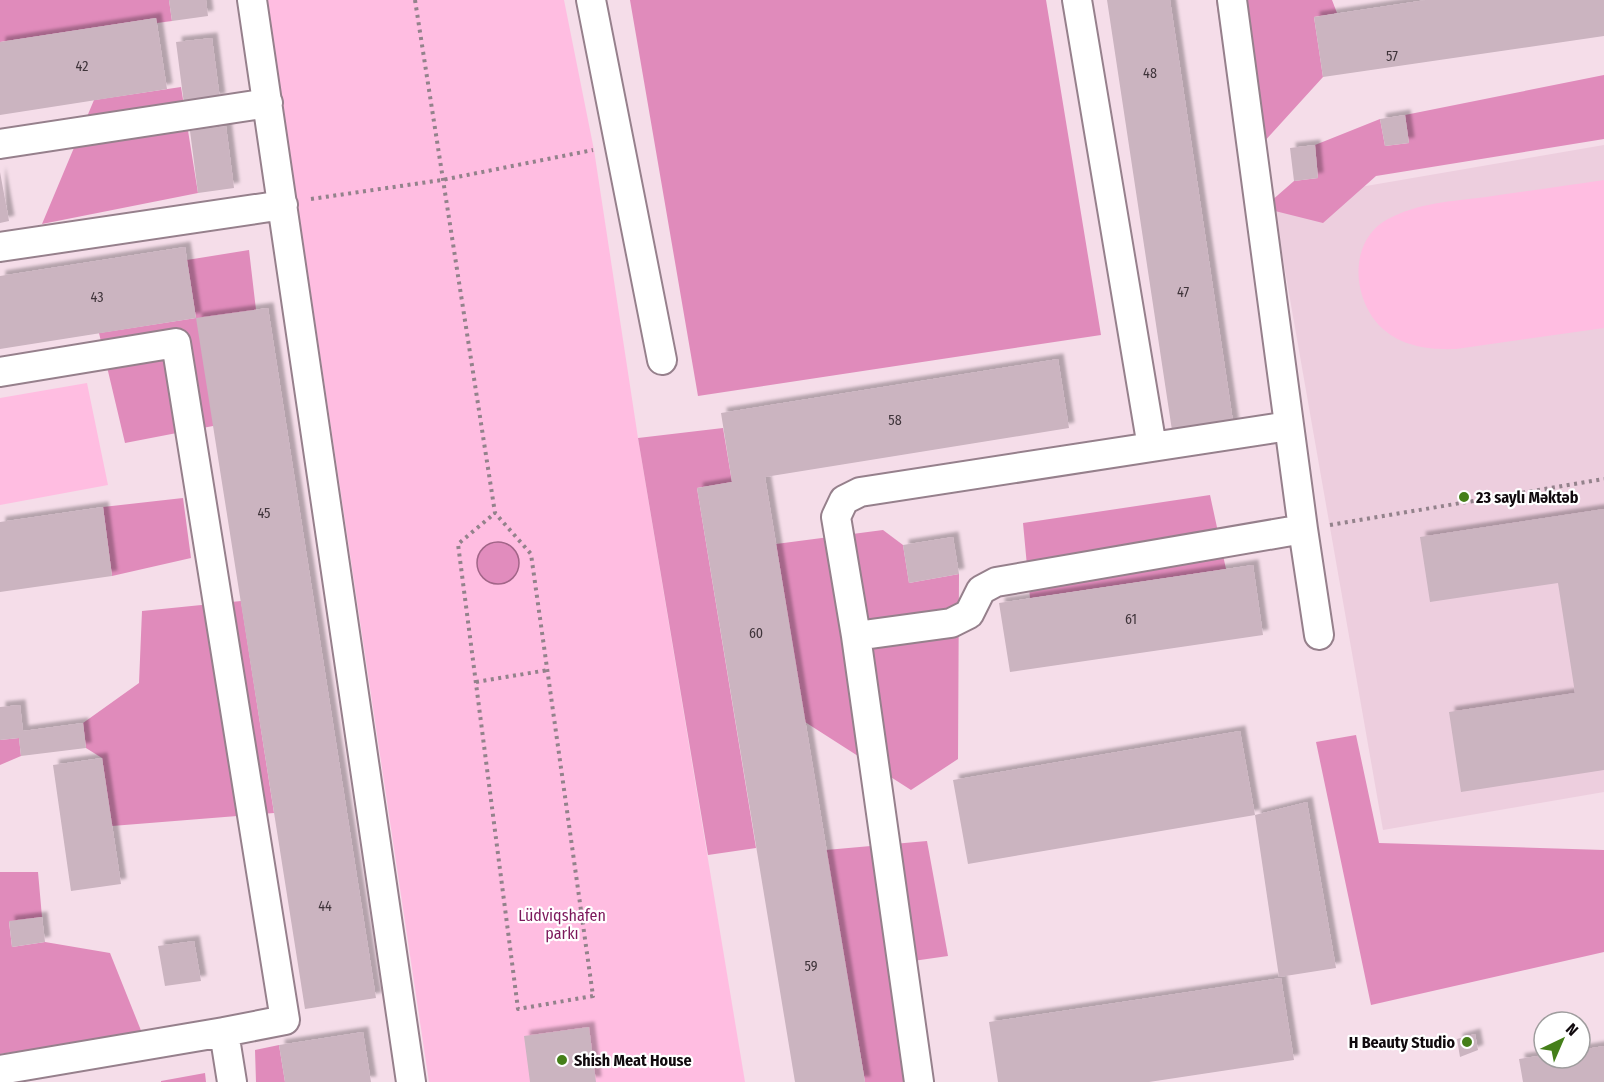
<svg xmlns="http://www.w3.org/2000/svg" width="1604" height="1082" viewBox="0 0 1604 1082" font-family="'Fira Sans Condensed',sans-serif">
<style>
.built{fill:#edcede}
.green{fill:#ffbde1}
.forest{fill:#e08bbb}
.water{fill:#e18cbd;stroke:#a26588;stroke-width:1.5}
.building{fill:#cbb4c0;filter:url(#shadow)}
.lines{fill:none;stroke-linecap:round;stroke-linejoin:round}
.minor-casing{stroke:#96808c;stroke-width:32}
.path{stroke:#93828b;stroke-width:4;stroke-dasharray:3 4.5;stroke-linecap:butt}
.minor{stroke:#fff;stroke-width:28}
.poi-dot{fill:#457f19;stroke:#fff;stroke-width:2}
.labels{text-anchor:middle;stroke-width:4.5;stroke-linejoin:round;paint-order:stroke}
.number-label{font-size:14px;fill:#3f343a}
.poi-label{font-size:16px;font-weight:bold;fill:#10090d;stroke:#fff;text-anchor:start}
.park-label{font-size:16px;fill:#7c185b;stroke:#fff}
</style>
<defs>
<filter id="shadow"><feDropShadow dx="5.5" dy="-5.5" stdDeviation="1.5" flood-color="#0004"/></filter>
</defs>
<rect width="100%" height="100%" fill="#f5dde9"/>
<path class="built" d="M 1604,145 L 1604,792 L 1383,830 L 1273,202 Z"/>
<path class="green" d="M 267,0 L 564,0 L 594,150 L 638,438 L 745,1082 L 429,1082 Z
M 1604,180 L 1604,328 L 1456,349 C 1431,350 1403,347 1383,329 C 1352,301 1347,241 1388,219 C 1418,203 1452,201 1486,197 C 1525,191 1565,186 1604,180 Z
M 87,383 L 108,485 L 0,505 L 0,398 Z"/>
<path class="forest" d="M 0,0 L 169,0 L 172,21 L 157,23 L 156,18 L 0,42 Z
M 630,0 L 1046,0 L 1101,335 L 698,396 Z
M 1216,0 L 1332,0 L 1337,13 L 1314,17 L 1323,77 L 1263,143 L 1236,137 Z
M 1604,75 L 1604,139 L 1376,176 L 1323,223 L 1263,208 L 1294,181 L 1318,178 L 1315,145 L 1380,119 L 1385,146 L 1409,143 L 1405,115 Z
M 181,87 L 198,193 L 42,224 L 94,100 Z
M 249,250 L 256,310 L 213,426 L 125,443 L 99,333 L 196,318 L 187,260 Z
M 723,428 L 732,482 L 697,488 L 756,848 L 708,855 L 638,438 Z
M 1210,495 L 1226,569 L 1030,598 L 1023,523 Z
M 183,498 L 191,558 L 112,576 L 103,507 Z
M 883,530 L 903,545 L 909,583 L 959,574 L 958,759 L 911,790 L 805,722 L 776,544 Z
M 241,601 L 274,813 L 112,826 L 102,758 L 86,748 L 83,723 L 139,683 L 142,611 Z
M 1356,735 L 1379,843 L 1604,850 L 1604,952 L 1371,1005 L 1316,742 Z
M 19,738 L 21,756 L 0,765 L 0,740 Z
M 927,841 L 948,956 L 906,962 L 922,1077 L 903,1082 L 865,1082 L 826,850 Z
M 0,872 L 38,872 L 42,917 L 9,922 L 12,947 L 45,942 L 110,953 L 142,1033 L 0,1054 Z
M 279,1045 L 285,1082 L 256,1082 L 255,1050 Z
M 205,1073 L 206,1082 L 161,1082 L 161,1081 Z"/>
<path class="water" d="M477 563a21 21 0 1 1 42 0a21 21 0 1 1-42 0Z"/>
<path class="building" d="M 169,0 L 206,0 L 208,16 L 172,21 Z
M 1107,0 L 1170,0 L 1234,428 L 1173,437 Z
M 1426,0 L 1604,0 L 1604,36 L 1323,77 L 1314,17 Z
M 156,18 L 167,89 L 0,115 L 0,42 Z
M 212,38 L 220,99 L 184,104 L 176,42 Z
M 1405,115 L 1409,143 L 1385,146 L 1380,119 Z
M 226,126 L 234,188 L 198,193 L 190,131 Z
M 1315,145 L 1318,178 L 1294,181 L 1290,148 Z
M 0,172 L 9,221 L 0,223 Z
M 185,247 L 196,318 L 0,349 L 0,276 Z
M 268,308 L 376,998 L 305,1009 L 196,318 Z
M 1058,359 L 1069,428 L 765,477 L 865,1082 L 795,1082 L 697,488 L 732,482 L 721,413 Z
M 103,507 L 112,576 L 0,592 L 0,522 Z
M 1604,509 L 1604,770 L 1461,792 L 1449,712 L 1575,693 L 1558,583 L 1430,602 L 1420,537 Z
M 953,537 L 959,574 L 909,583 L 903,545 Z
M 1253,565 L 1263,635 L 1010,672 L 999,603 Z
M 20,705 L 23,731 L 83,723 L 86,748 L 21,756 L 19,738 L 0,740 L 0,707 Z
M 1240,731 L 1255,815 L 1307,802 L 1336,968 L 1279,977 L 1255,815 L 968,864 L 953,780 Z
M 102,758 L 121,884 L 71,891 L 53,765 Z
M 42,917 L 45,942 L 12,947 L 9,921 Z
M 194,941 L 201,981 L 165,986 L 158,946 Z
M 1281,978 L 1294,1060 L 1149,1082 L 998,1082 L 989,1022 Z
M 589,1027 L 596,1082 L 530,1082 L 524,1036 Z
M 363,1032 L 371,1082 L 285,1082 L 279,1045 Z
M 1475,1034 L 1478,1050 L 1460,1057 L 1457,1039 Z
M 1604,1046 L 1604,1082 L 1523,1082 L 1519,1059 L 1544,1055 L 1544,1058 L 1580,1058 L 1580,1050 Z"/>
<g class="lines">
<defs>
<path id="minor" d="M 252,0 L 411,1082
M 591,0 L 662,360
M 1077,0 L 1152,447 L 1289,426
M 0,144 L 268,103
M 0,247 L 283,205
M 0,372 L 176,343 L 285,1020 L 224,1032
M 1303,529 L 1319,635
M 856,636 L 951,623 L 969,614 L 981,590 L 996,582 L 1303,529 L 1232,0
M 0,1070 L 224,1032 L 232,1082
M 919,1082 L 856,636 L 836,517 L 844,500 L 860,492 L 1152,447"/>
</defs>
<use href="#minor" class="minor-casing"/>
<path class="path" d="M 415,0 L 495,513 L 531,554 L 593,996 L 518,1009 L 458,544 L 495,513
M 311,199 L 442,180 L 593,150
M 1330,525 L 1604,479
M 476,682 L 548,670"/>
<use href="#minor" class="minor"/>
</g>
<g class="poi-dot">
<circle cx="1464" cy="497" r="6"/>
<circle cx="1467" cy="1042" r="6"/>
<circle cx="562" cy="1060" r="6"/>
</g>
<g class="labels">
<g class="number-label">
<text x="1392" y="61">57</text>
<text x="82" y="71">42</text>
<text x="1150" y="78">48</text>
<text x="1183" y="297">47</text>
<text x="97" y="302">43</text>
<text x="895" y="425">58</text>
<text x="264" y="518">45</text>
<text x="1131" y="624">61</text>
<text x="756" y="638">60</text>
<text x="325" y="911">44</text>
<text x="811" y="971">59</text>
</g>
<g class="poi-label">
<text x="1476" y="503">23 saylı Məktəb</text>
<text x="1455" y="1048" text-anchor="end">H Beauty Studio</text>
<text x="574" y="1066">Shish Meat House</text>
</g>
<g class="park-label">
<text x="562" y="921">Lüdviqshafen<tspan x="562" dy="18">parkı</tspan></text>
</g>
</g>
<g transform="translate(1562 1040) rotate(44)"><circle r="28" fill="#ffffff" stroke="#9f9d9e" stroke-width="1.5"/>
<path d="M0-4.5L10 22L0 15L-10 22Z" fill="#457f19"/>
<text y="-9" font-size="16" font-weight="bold" text-anchor="middle" fill="#10090d">N</text>
</g>
</svg>
